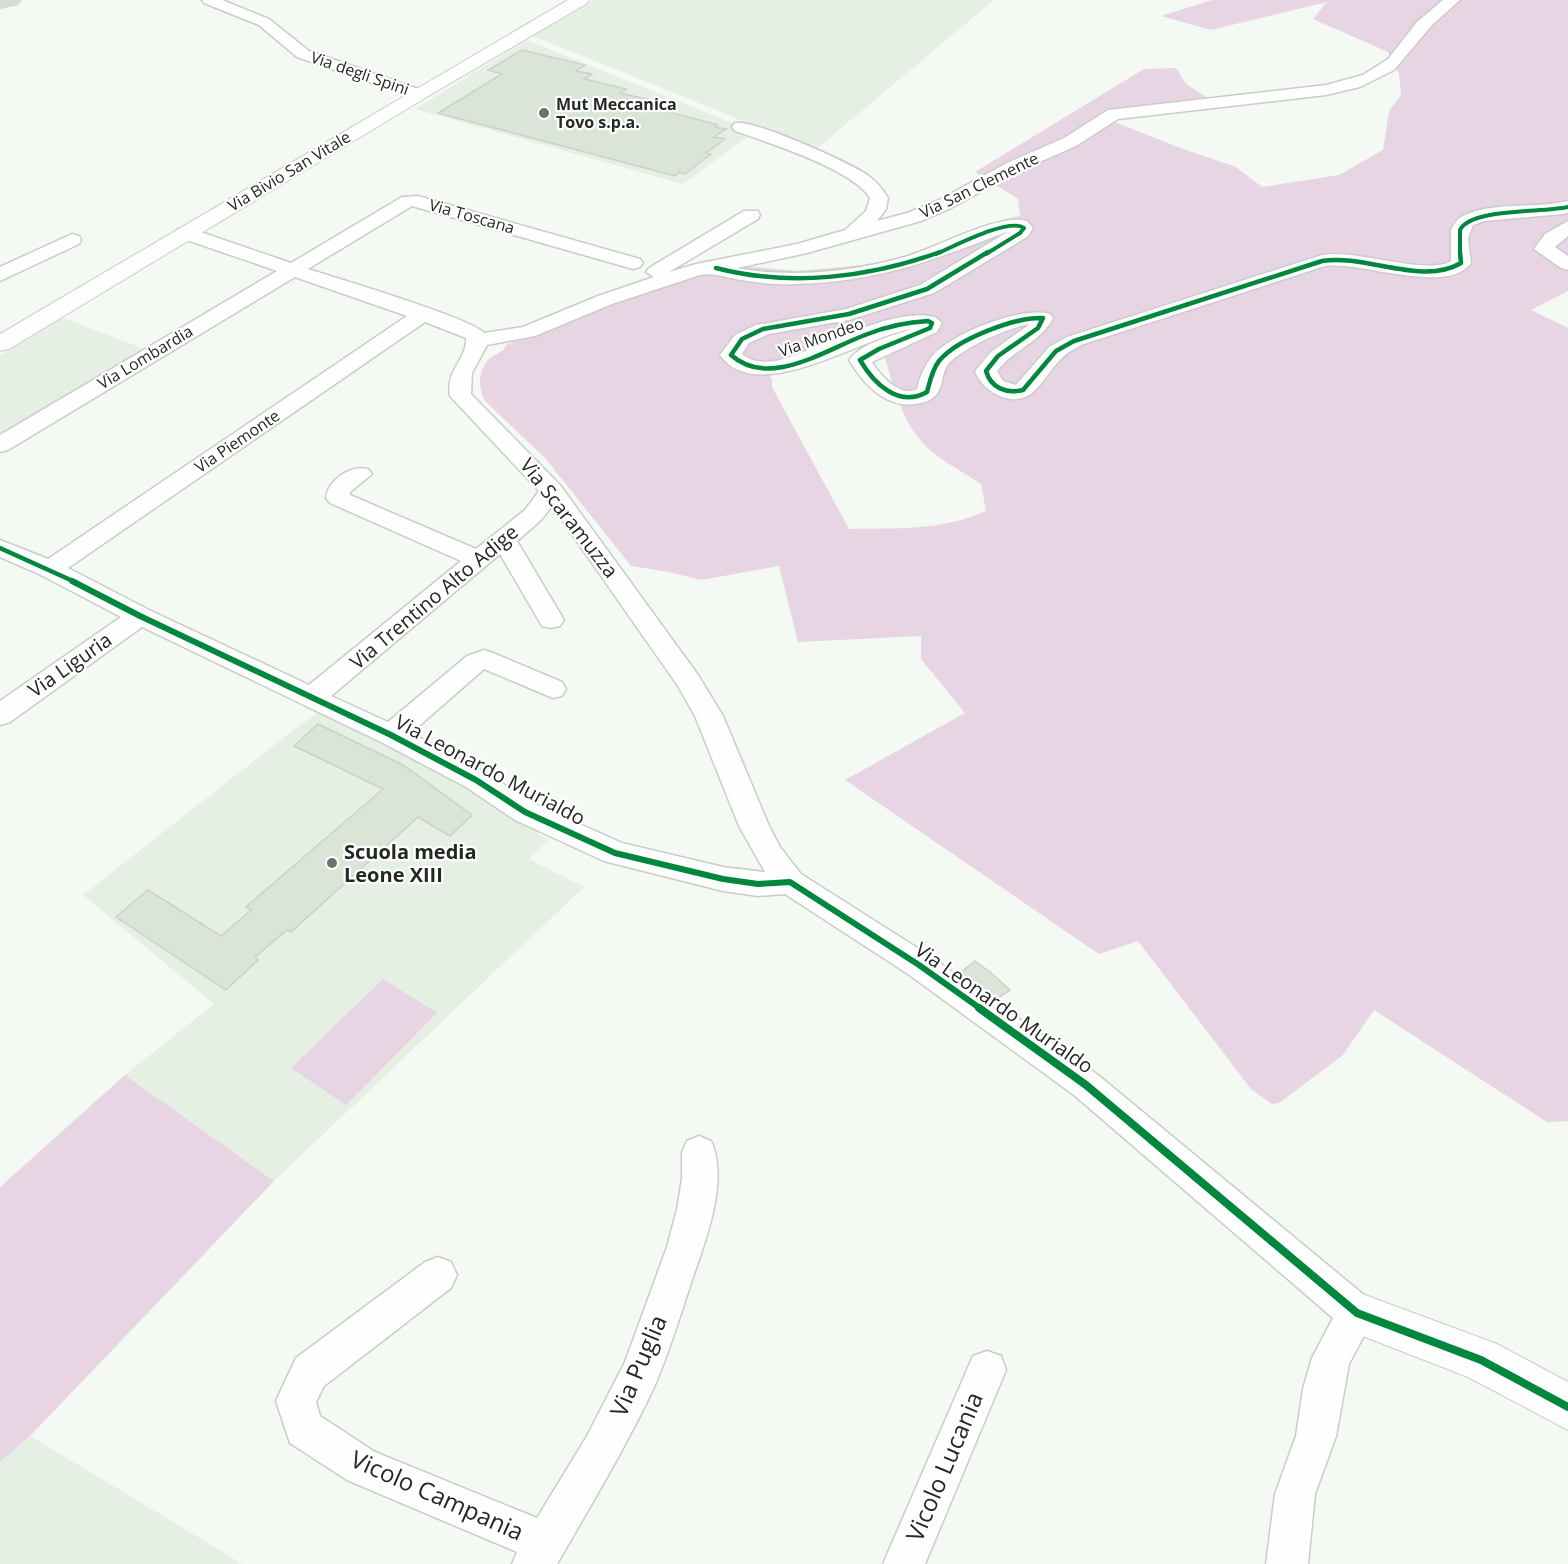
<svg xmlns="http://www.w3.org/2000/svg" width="1568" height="1564" viewBox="0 0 1568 1564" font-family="'Open Sans',sans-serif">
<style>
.built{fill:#e5efe3}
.green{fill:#e7d5e3;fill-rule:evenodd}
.building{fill:#dae5d7;stroke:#cdd0cc;stroke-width:1.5}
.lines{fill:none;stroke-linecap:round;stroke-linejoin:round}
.minor-casing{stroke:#c9ccc8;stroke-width:3}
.tertiary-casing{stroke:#c9ccc8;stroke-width:2}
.secondary-casing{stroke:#c9ccc8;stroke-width:2}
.motorway-casing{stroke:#d4d6d3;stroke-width:2}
.minor{fill:#fdfefd;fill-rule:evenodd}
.tertiary{fill:#fdfefd;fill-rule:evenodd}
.secondary{fill:#fdfefd;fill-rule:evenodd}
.motorway{fill:#d5ddd2;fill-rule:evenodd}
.cycleway-far3-casing{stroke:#fff;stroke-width:6}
.cycleway-far2-casing{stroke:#fff;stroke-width:8}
.cycleway-far1-casing{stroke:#fff;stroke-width:10}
.cycleway-casing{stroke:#fff;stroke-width:11}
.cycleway-far3{stroke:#00873e;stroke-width:4}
.cycleway-far2{stroke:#00873e;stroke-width:4.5}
.cycleway-far1{stroke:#00873e;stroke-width:6}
.cycleway{stroke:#00873e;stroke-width:8}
.poi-dot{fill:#6d706c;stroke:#fff;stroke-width:2}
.labels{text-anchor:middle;stroke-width:4.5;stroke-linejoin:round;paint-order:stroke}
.far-street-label{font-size:16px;fill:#252724;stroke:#fff}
.far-poi-label{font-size:16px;font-weight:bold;fill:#252724;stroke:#fff;text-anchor:start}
.street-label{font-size:20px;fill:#252724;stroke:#fff}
.poi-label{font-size:20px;font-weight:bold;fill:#252724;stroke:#fff;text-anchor:start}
.near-street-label{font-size:24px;fill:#252724;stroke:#fff}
</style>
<rect width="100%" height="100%" fill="#f4f9f3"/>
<path class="built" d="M 594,0 L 994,0 L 815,150 L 533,36 Z
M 527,40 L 754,132 L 683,184 L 415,109 Z
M 69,313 L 63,318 L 152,352 L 0,444 L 0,355 Z
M 330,705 L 410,745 L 548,840 L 529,859 L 584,887 L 274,1181 L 125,1075 L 214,1004 L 83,895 L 296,728 Z
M 30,1436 L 208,1543 L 242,1564 L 0,1564 L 0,1462 Z"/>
<path class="green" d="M 1212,0 L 1568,0 L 1568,291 L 1531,310 L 1568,328 L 1568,1121 L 1547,1122 L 1374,1010 L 1343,1055 L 1279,1103 L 1272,1104 L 1251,1089 L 1138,941 L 1099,954 L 845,780 L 965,713 L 921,659 L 921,636 L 798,642 L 779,566 L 701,580 L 669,572 L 631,566 L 546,459 L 485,401 C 478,389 478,371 488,360 C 494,353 503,354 506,345 L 566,316 L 687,274 L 744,266 L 798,271 L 864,265 L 902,257 L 966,236 L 1005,219 L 1020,216 L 1018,199 L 975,172 L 1144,69 L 1176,68 L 1186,84 L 1208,98 L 1141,108 L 1122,107 L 1124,105 L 1104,118 L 1186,150 L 1236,167 L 1262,187 L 1339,175 L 1383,150 L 1389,111 L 1401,95 L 1399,74 L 1388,52 L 1313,19 L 1327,2 L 1211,30 L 1161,16 ZM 899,331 L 885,358 C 894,389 904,428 930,450 C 945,463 965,473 981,484 L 986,511 C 942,531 895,528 849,529 L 772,387 L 772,379 L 767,373 Z
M 383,979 L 437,1013 L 346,1105 L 291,1068 Z
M 125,1075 L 274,1181 L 30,1436 L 0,1462 L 0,1187 Z"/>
<path class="building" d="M 522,50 L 585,65 L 576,71 L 592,74 L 585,79 L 626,89 L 620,93 L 649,100 L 643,105 L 718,125 L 715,127 L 726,129 L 714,137 L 725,139 L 706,153 L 711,154 L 685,174 L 679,172 L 675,176 L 438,113 L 502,74 L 488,70 Z
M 318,724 L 403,765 L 472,815 L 450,836 L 418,817 L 291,932 L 287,930 L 255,957 L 258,960 L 226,990 L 116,917 L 148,890 L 221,936 L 251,910 L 246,907 L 383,789 L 294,746 Z
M 975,961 L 990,972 L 1010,990 L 995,1000 L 959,974 Z"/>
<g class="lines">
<defs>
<path id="minor" d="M 202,0 L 222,0 L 269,19 L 309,51 L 424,91 L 426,94 L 418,99 L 412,97 L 297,57 L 259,25 L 204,3 Z
M 1443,0 L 1460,0 L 1432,25 L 1394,70 L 1360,87 L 1326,95 L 1118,119 L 1076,146 L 1019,171 L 951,208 L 921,221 L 807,253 L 737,268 C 789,278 850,272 901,258 C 934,250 996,213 1027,221 L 1033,228 L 1027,237 L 934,293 L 849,320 L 769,334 L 749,343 L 742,354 C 753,363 762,362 776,361 C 821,350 890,306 935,317 L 942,323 L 937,332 L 872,362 C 880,375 900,398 917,389 C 920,376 925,365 933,355 C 953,333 1021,306 1050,314 L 1053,318 C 1041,342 1013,350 997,371 L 1003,381 L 1016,385 L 1049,347 L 1067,337 L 1322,255 C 1358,249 1426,276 1451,261 L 1451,230 C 1454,224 1457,219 1463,216 C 1491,201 1536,209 1568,201 L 1568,213 L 1563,214 L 1485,221 L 1473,225 L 1468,238 L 1471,263 C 1448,296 1361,261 1325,266 L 1081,345 C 1075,349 1067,352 1062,358 C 1051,368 1043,384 1032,393 C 1012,409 982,391 975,371 L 991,352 L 1030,324 C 1007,328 967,346 950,362 C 941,371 944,386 936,395 C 931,401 922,403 915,404 C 885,408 863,383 849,360 C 861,343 892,336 911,329 C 862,337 757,408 720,355 L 735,335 L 756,325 L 846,309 L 920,285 L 1009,231 C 934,260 879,282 796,284 C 778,285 759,283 741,280 C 726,278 715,272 700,275 L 612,304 L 535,336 L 487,345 L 472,373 L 471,394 L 560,485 L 698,675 L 723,716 L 769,826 L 780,847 L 801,874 L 930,956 L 1098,1075 L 1370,1300 L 1376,1313 L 1349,1364 L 1336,1436 L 1315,1494 L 1308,1564 L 1266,1564 L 1275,1494 L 1296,1436 L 1303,1389 L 1312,1358 L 1333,1318 L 1074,1095 L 908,974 L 785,894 L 758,896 L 723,891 L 604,861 L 515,820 L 466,787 L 381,742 L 142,627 L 10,722 L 0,725 L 0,701 L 121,617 L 41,575 L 0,557 L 0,540 L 48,559 L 407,316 L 295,277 L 8,450 L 0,452 L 0,435 L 277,271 L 178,237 L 176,233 L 178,229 L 192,229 L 291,263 L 402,197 L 418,196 L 640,259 L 643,263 L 640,267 L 633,269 L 412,206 L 308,269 C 336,278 474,319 484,333 L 523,327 L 598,296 L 654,277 L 646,272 L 649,268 L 744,211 L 758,211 L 760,215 L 758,219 L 669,272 L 696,264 L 797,244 L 845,230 L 866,211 L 870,198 C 854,170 767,142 735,131 L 732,127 L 735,123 C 754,119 847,162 866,174 C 876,181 882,188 888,198 L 886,209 L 877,221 L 907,213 L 939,200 L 1007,163 L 1064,138 L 1108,110 L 1326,85 L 1363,75 L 1388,59 L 1417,22 ZM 425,322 L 466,338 C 468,358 445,370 450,396 L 539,491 L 525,510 L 476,549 L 350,495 L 350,492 L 372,474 L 368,469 C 350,465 328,480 326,498 L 330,503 L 461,561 L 309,685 L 149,610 L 68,568 ZM 552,506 L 678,686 L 695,716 L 739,826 L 765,872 L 723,867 L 622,843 L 535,804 L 486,773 L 411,733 L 484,669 L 553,698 L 562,696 L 566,689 L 562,682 L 493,653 L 484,650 L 467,656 L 388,722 L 331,696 L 500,554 L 542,626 L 551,628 L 560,626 L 564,620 L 517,541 L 541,520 Z
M 1568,221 L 1568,236 L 1555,247 L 1568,256 L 1568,270 L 1561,268 L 1534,249 L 1545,234 Z
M 72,234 L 79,236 L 81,240 L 79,244 L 0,281 L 0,267 Z
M 699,1136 L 711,1141 C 729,1179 706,1240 693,1277 C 681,1313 670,1350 655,1385 C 626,1447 591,1505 557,1564 L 512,1564 L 517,1552 L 347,1480 L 290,1443 L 276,1401 L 296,1358 L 425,1262 L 438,1257 L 451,1262 L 457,1275 L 451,1288 L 324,1386 L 316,1402 L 320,1416 L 375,1452 L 537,1518 L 587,1436 L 625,1362 L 667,1247 L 677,1209 L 682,1179 L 682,1152 L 687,1141 Z
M 987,1351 L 1001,1356 L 1006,1370 L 925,1564 L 883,1564 L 973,1356 Z"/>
<path id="tertiary" d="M 1357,1292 L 1497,1344 L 1568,1382 L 1568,1430 L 1468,1377 L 1342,1328 L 1335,1313 L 1342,1298 Z"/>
<path id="secondary" d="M 568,0 L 589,0 L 586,4 L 425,98 L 9,349 L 0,351 L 0,334 Z"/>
<path id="motorway" d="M 0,0 L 21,0 L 18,4 L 0,8 Z"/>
</defs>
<use href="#minor" class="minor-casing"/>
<use href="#tertiary" class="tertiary-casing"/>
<use href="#secondary" class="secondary-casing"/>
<use href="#motorway" class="motorway-casing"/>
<use href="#minor" class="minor"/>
<use href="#tertiary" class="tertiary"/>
<use href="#secondary" class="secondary"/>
<use href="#motorway" class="motorway"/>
<defs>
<path id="cycleway-far3" d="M 936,254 C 953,247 1009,217 1024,228 L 1020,233 L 986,254
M 1460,254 L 1460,230 C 1471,208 1543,213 1568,207"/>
<path id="cycleway-far2" d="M 988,252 L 927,289 L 849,314 L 763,329 L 742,339 L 731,355 C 769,389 825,350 865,335 C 885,327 906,322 928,321 L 932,323 L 930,328 L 879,349 L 860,360 C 874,384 899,408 927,392 C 930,381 932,370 939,361 C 957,339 1015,317 1043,318 L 1038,328 L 998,356 L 986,371 C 991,388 1006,394 1023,390 L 1056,351 L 1074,341 L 1322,261 C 1366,254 1422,286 1461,263 L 1460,252
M 716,268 C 789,287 869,278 940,252
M 0,548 L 75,582"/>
<path id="cycleway-far1" d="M 72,581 L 140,616 L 391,735 L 476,780 L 525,812 L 615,853 L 723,879 L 758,884 L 790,882 L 919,965 L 981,1009"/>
<path id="cycleway" d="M 979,1008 L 1086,1085 L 1357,1313 L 1481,1360 L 1568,1407"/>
</defs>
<use href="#cycleway-far3" class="cycleway-far3-casing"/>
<use href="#cycleway-far2" class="cycleway-far2-casing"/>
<use href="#cycleway-far1" class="cycleway-far1-casing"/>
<use href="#cycleway" class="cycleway-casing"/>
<use href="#cycleway-far3" class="cycleway-far3"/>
<use href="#cycleway-far2" class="cycleway-far2"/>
<use href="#cycleway-far1" class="cycleway-far1"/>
<use href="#cycleway" class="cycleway"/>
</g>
<g class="poi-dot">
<circle cx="544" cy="113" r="6"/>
<circle cx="332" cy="863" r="6"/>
</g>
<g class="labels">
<g class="far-street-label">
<text transform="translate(360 73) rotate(19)" y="6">Via degli Spini</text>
<text transform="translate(289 171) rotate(-31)" y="6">Via Bivio San Vitale</text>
<text transform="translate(979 185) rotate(-26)" y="6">Via San Clemente</text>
<text transform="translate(472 216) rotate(16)" y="6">Via Toscana</text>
<text transform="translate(821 337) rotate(-19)" y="6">Via Mondeo</text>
<text transform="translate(145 357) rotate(-31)" y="6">Via Lombardia</text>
<text transform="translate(237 441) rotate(-34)" y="6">Via Piemonte</text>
</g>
<g class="far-poi-label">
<text x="556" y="110">Mut Meccanica<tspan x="556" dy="18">Tovo s.p.a.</tspan></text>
</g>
<g class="street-label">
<text transform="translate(569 518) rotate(52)" y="7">Via Scaramuzza</text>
<text transform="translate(434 597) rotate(-40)" y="7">Via Trentino Alto Adige</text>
<text transform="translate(70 665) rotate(-35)" y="7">Via Liguria</text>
<text transform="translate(490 770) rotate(28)" y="7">Via Leonardo Murialdo</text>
<text transform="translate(1004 1008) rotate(35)" y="7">Via Leonardo Murialdo</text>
</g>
<g class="poi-label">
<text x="344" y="859">Scuola media<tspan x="344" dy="23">Leone XIII</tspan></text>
</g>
<g class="near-street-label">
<text transform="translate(639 1366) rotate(-67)" y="8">Via Puglia</text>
<text transform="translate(945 1467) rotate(-67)" y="8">Vicolo Lucania</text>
<text transform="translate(437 1496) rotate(24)" y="8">Vicolo Campania</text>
</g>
</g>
</svg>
